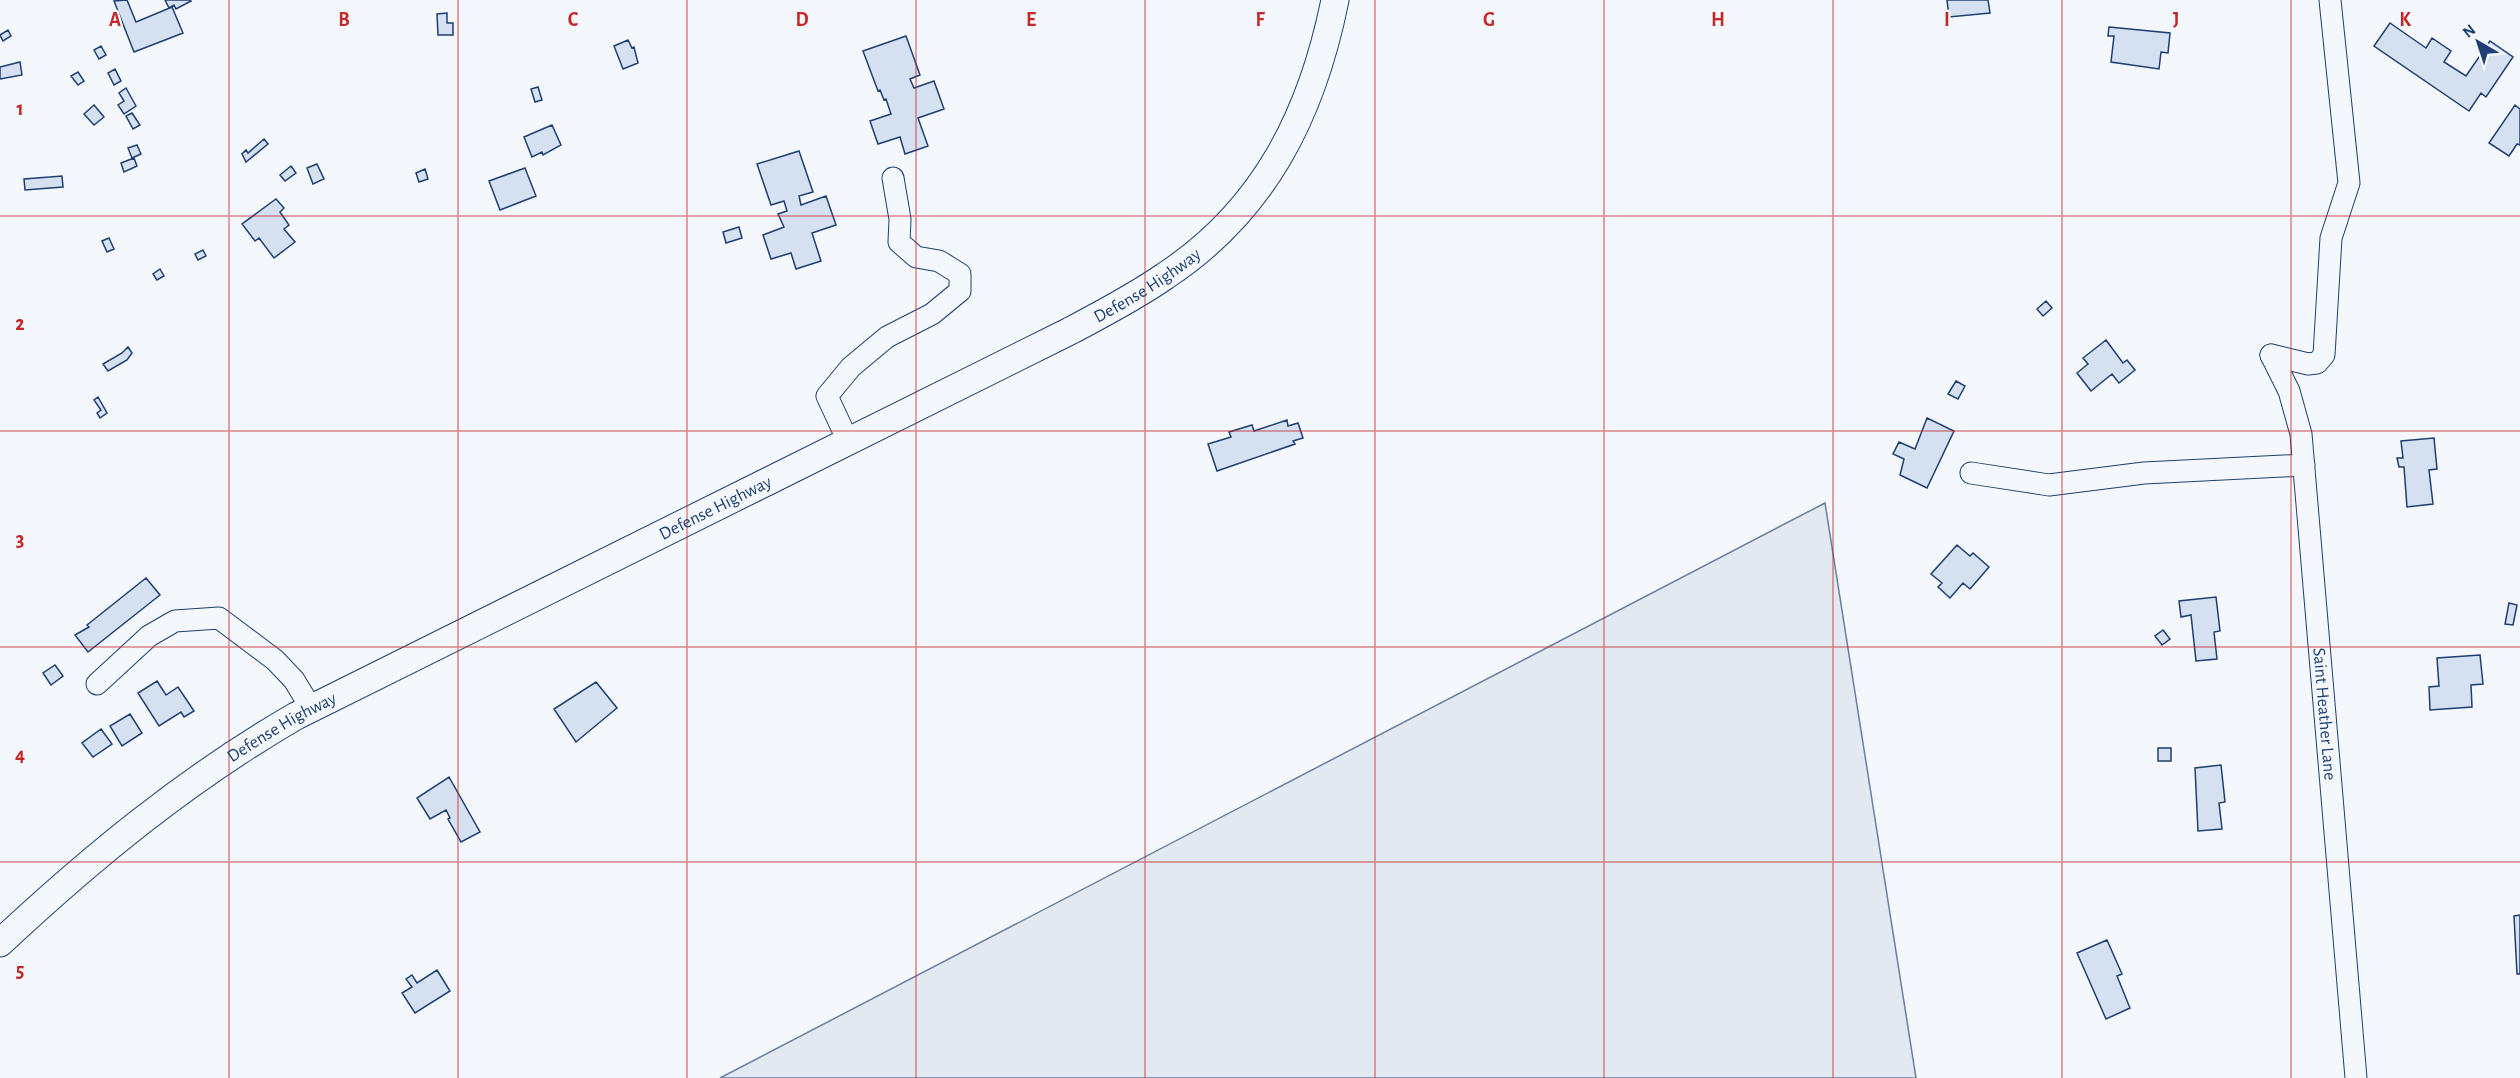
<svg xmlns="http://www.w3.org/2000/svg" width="2520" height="1078" viewBox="0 0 2520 1078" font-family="'Alegreya Sans',sans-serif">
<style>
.green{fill:#e3e9f0;stroke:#687fa3;stroke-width:1.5}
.building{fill:#d5e0f0;stroke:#1d3f73;stroke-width:1.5}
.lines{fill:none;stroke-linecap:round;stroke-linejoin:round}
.minor-casing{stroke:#1d3f73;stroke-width:23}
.major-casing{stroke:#1d3f73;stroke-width:29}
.minor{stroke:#f4f7fb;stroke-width:21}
.major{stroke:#f4f7fb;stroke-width:27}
.grid{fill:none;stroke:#c62828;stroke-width:1.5;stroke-opacity:0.55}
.labels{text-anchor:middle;stroke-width:4.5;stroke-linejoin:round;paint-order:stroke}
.street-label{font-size:18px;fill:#1d3f73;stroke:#f4f7fb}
.grid-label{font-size:20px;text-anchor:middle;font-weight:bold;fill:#c62828;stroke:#f4f7fb;stroke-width:4.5;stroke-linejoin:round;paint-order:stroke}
</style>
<rect width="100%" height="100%" fill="#f4f7fb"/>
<path class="green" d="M 1825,503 L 1916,1078 L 720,1078 Z"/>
<path class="building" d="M 127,0 L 136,22 L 172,7 L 183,33 L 134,52 L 114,1 Z
M 165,0 L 190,0 L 191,1 L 176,9 L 174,5 L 169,8 Z
M 1947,0 L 1988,0 L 1990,13 L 1949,17 Z
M 447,13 L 447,23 L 453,23 L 453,35 L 438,35 L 437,14 Z
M 2390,23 L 2426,48 L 2432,38 L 2451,51 L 2444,62 L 2466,76 L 2490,41 L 2513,57 L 2486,97 L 2481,93 L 2469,111 L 2374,46 Z
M 2109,27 L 2170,33 L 2168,53 L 2161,52 L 2159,69 L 2111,62 L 2114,36 L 2108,36 Z
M 8,30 L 11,36 L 3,41 L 0,35 Z
M 906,36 L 920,75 L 910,79 L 914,88 L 934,81 L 944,109 L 918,118 L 928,146 L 905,154 L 900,137 L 878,144 L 870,121 L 891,114 L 886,99 L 884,100 L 880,90 L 878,91 L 863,51 Z
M 628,40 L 632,48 L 634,47 L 638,63 L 623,69 L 614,46 Z
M 101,46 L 106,55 L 99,59 L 94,50 Z
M 20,62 L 22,75 L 0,79 L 0,67 Z
M 115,69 L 121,81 L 114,85 L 108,73 Z
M 78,72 L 84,81 L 78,85 L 71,76 Z
M 538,87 L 542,100 L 535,102 L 531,89 Z
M 126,88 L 136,106 L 124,114 L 118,105 L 124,101 L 119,93 Z
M 94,105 L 104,117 L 94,125 L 84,114 Z
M 2515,105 L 2520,109 L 2520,145 L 2517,144 L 2509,156 L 2489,143 Z
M 132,113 L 140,125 L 133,129 L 126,116 Z
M 552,125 L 561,145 L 543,155 L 542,152 L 532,157 L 524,137 Z
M 264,139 L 268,144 L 246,162 L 242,154 L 246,150 L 248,153 Z
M 137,145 L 141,154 L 132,158 L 128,148 Z
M 799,151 L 813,192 L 799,196 L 801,205 L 826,196 L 836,225 L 812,233 L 821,261 L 796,269 L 791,253 L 771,259 L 763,235 L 784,227 L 778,214 L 787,211 L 784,201 L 771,205 L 757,164 Z
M 134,158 L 137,166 L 124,172 L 121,163 Z
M 317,164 L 324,179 L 313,184 L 307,168 Z
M 291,166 L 296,173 L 285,181 L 280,175 Z
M 525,168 L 536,196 L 500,210 L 489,181 Z
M 425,169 L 428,179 L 419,182 L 416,173 Z
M 62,176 L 63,187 L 25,190 L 24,179 Z
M 276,199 L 284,208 L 280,212 L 289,225 L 284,229 L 295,242 L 274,258 L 259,238 L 255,241 L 242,224 Z
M 739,227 L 742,238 L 726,243 L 723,232 Z
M 109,238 L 114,249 L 107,252 L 102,241 Z
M 203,250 L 206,256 L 198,260 L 195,254 Z
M 160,269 L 164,276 L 157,280 L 153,274 Z
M 2046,301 L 2052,308 L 2043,316 L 2037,309 Z
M 2106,340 L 2123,363 L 2127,360 L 2135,370 L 2119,383 L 2112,374 L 2091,391 L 2077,373 L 2088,364 L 2083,358 Z
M 128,347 L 132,353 L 127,360 L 108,371 L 103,364 L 122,353 Z
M 1956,381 L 1965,386 L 1958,399 L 1948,394 Z
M 98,397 L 107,413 L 100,418 L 97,413 L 101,410 L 94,400 Z
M 1927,418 L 1954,431 L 1927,488 L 1900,475 L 1904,459 L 1893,454 L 1899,442 L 1915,449 Z
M 1287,420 L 1288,426 L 1298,423 L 1303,438 L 1293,441 L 1295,444 L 1217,471 L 1208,444 L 1231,437 L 1229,432 L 1252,425 L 1254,431 Z
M 2434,438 L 2437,469 L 2429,470 L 2433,504 L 2407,507 L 2404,467 L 2399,467 L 2397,458 L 2403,458 L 2401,441 Z
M 1957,545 L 1970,556 L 1973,553 L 1989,567 L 1970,589 L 1963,583 L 1950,598 L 1938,587 L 1942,583 L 1931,574 Z
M 146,578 L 160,595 L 88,652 L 75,635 L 89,627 L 87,625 Z
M 2216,597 L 2220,631 L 2214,632 L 2217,659 L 2196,661 L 2191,615 L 2181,617 L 2179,601 Z
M 2509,603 L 2517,605 L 2513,625 L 2505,624 Z
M 2163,630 L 2170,639 L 2162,645 L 2155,636 Z
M 2480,655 L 2483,684 L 2471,685 L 2472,707 L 2430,710 L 2429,687 L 2439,686 L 2437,658 Z
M 55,665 L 63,676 L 51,685 L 43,673 Z
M 157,681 L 166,695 L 178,687 L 194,711 L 184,717 L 181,712 L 159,726 L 138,693 Z
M 596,682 L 617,708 L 576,742 L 554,709 Z
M 130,714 L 142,733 L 122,746 L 110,726 Z
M 101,729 L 112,744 L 93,757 L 82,743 Z
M 2158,748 L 2171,748 L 2171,761 L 2158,761 Z
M 2221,765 L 2225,802 L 2219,803 L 2222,829 L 2198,831 L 2195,768 Z
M 449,777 L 480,832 L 461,842 L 448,819 L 450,818 L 446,810 L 430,819 L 417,798 Z
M 2520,915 L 2520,974 L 2517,974 L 2514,916 Z
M 2107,940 L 2122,974 L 2117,976 L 2130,1008 L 2106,1019 L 2077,953 Z
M 437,970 L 450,991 L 415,1013 L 402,993 L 412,987 L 406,979 L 412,975 L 417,983 Z"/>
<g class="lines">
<defs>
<g id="minor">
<path id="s1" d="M 2271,355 L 2289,391 L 2301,434 L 2356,1078"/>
<path d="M 2271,355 L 2308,364 L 2317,363 L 2324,355 L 2331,238 L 2349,183 L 2330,0"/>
<path d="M 848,441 L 827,396 L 851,367 L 887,337 L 932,314 L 960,291 L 960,274 L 939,261 L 916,257 L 899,242 L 900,219 L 893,178"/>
<path d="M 1971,473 L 2049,485 L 2144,473 L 2304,465"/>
<path d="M 97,684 L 149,636 L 175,621 L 219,618 L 275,660 L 294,680 L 311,708"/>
</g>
<g id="major">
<path id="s2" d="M 0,943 C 92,857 187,779 296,716 L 1070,331 C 1102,314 1135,297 1165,276 C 1265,210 1312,114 1335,0"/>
</g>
</defs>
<use href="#minor" class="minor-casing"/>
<use href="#major" class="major-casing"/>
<use href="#minor" class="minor"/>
<use href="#major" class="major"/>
</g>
<path class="grid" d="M 229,0 L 229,1078M 458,0 L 458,1078M 687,0 L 687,1078M 916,0 L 916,1078M 1145,0 L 1145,1078M 1375,0 L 1375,1078M 1604,0 L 1604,1078M 1833,0 L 1833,1078M 2062,0 L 2062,1078M 2291,0 L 2291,1078M 0,216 L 2520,216M 0,431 L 2520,431M 0,647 L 2520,647M 0,862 L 2520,862"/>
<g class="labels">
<g class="street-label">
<text dy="6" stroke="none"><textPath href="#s2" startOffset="1328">Defense Highway</textPath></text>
<text dy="6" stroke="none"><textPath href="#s2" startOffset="842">Defense Highway</textPath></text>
<text dy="6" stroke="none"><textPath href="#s1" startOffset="366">Saint Heather Lane</textPath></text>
<text dy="6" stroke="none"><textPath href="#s2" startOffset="356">Defense Highway</textPath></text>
</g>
</g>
<g class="grid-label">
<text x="115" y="26">A</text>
<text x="344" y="26">B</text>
<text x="573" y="26">C</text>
<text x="802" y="26">D</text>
<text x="1031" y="26">E</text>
<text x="1260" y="26">F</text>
<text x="1489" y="26">G</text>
<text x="1718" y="26">H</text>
<text x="1947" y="26">I</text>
<text x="2176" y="26">J</text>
<text x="2405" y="26">K</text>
<text x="20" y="115">1</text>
<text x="20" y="330">2</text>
<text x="20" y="546">3</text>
<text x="20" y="761">4</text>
<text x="20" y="977">5</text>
</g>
<g transform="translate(2478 42) rotate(321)" stroke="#f4f7fb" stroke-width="4.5" paint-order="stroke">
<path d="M0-4.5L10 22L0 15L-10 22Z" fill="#1d3f73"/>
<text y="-9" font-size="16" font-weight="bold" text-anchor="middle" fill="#1d3f73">N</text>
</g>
</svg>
